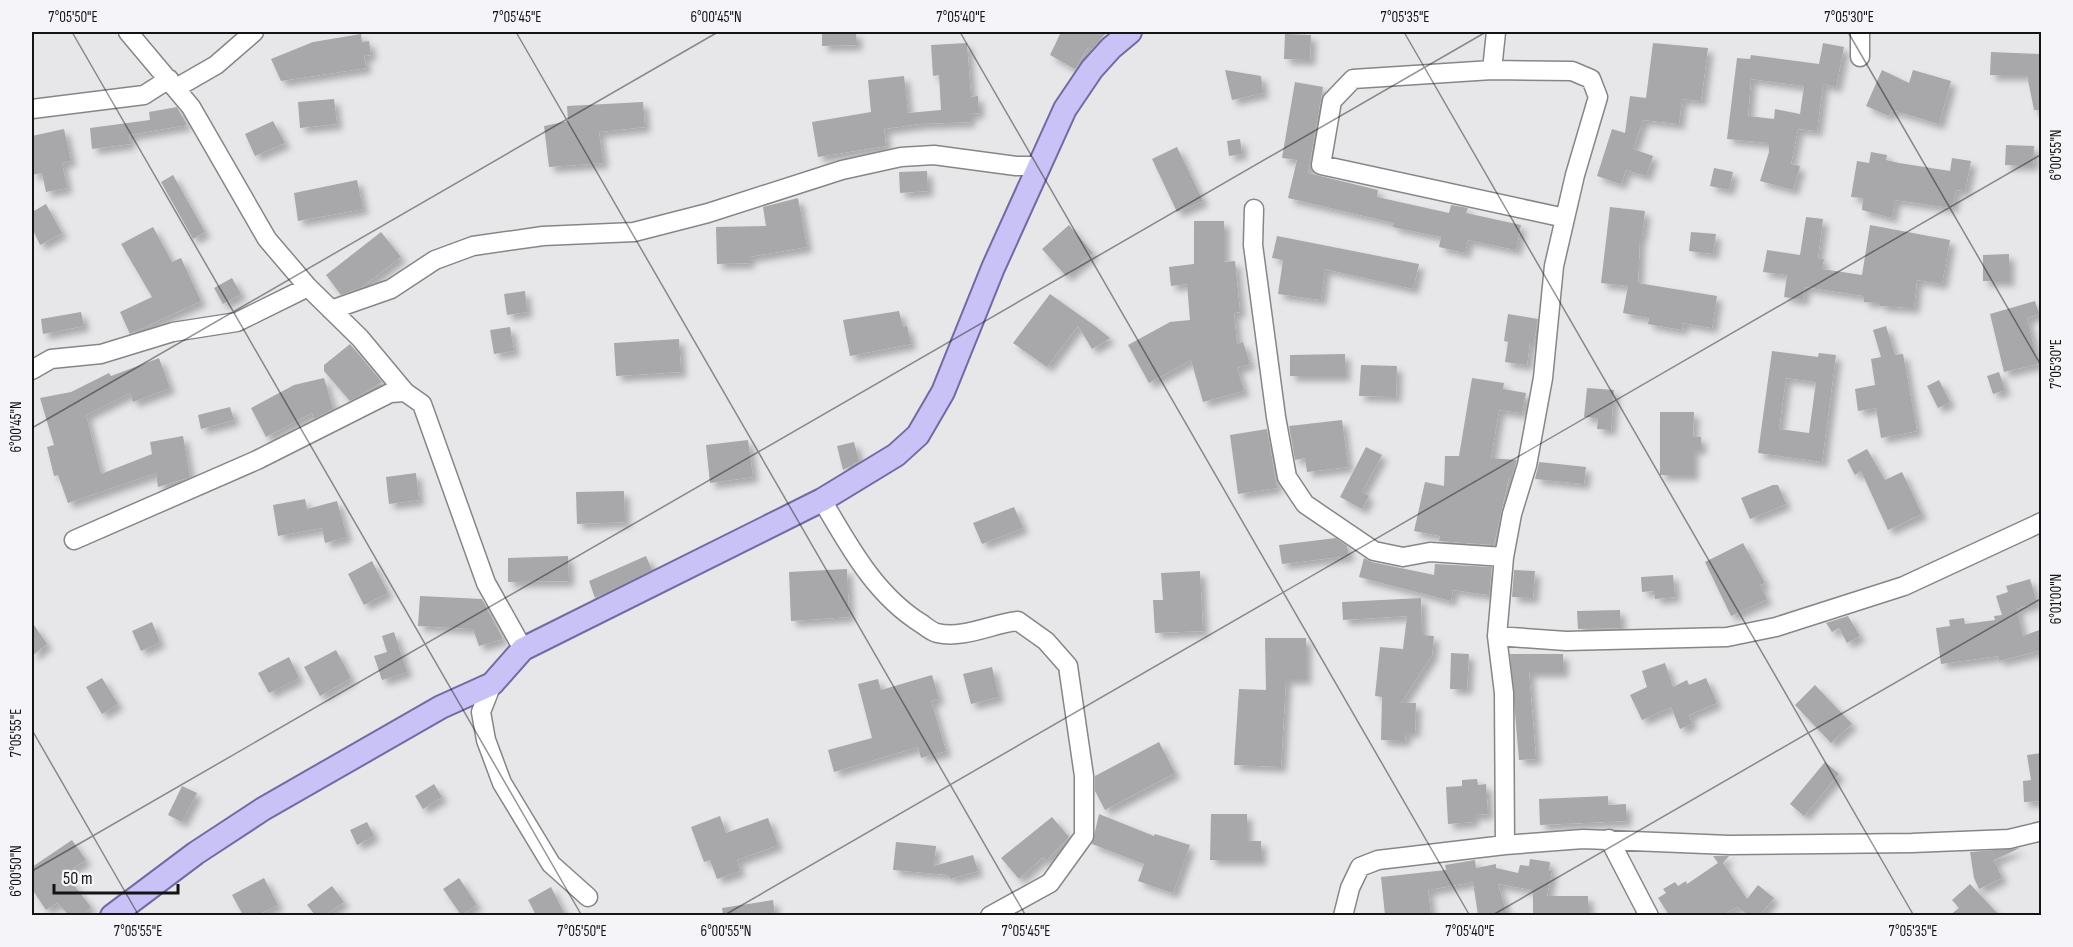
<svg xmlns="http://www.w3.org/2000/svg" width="2073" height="947" viewBox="0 0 2073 947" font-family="'Sofia Sans Condensed',sans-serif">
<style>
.building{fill:#a8a8ab;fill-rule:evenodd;filter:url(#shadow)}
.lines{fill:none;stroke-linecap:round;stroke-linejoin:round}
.minor-casing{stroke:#868688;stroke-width:21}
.major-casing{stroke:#726ba3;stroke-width:26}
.minor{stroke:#fff;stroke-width:18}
.major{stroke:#c9c2f6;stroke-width:22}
.ticks{fill:none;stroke:#141415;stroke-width:1.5;stroke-opacity:0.45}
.neatline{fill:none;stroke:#141415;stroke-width:2}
.ticks-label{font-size:15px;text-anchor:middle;fill:#141415}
</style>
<defs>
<filter id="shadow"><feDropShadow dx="5.5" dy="5.5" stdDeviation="3" flood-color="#0004"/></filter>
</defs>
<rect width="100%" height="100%" fill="#e7e7ea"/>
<path class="building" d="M 822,32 L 856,32 L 857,45 L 822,46 Z
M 1061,32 L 1107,32 L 1091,50 L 1088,47 L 1075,69 L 1050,55 Z
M 361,34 L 362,42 L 369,41 L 371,55 L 364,56 L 366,68 L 281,81 L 271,59 L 313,42 Z
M 1285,34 L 1311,35 L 1310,60 L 1284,59 Z
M 967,43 L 971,97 L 978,96 L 979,113 L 970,114 L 970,122 L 919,124 L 884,129 L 886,146 L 818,157 L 812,122 L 871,112 L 868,80 L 904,76 L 908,113 L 941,110 L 939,75 L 933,76 L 931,45 Z
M 1653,43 L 1708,48 L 1701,101 L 1682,99 L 1679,124 L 1643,120 L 1633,149 L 1653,156 L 1646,176 L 1626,170 L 1621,184 L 1597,176 L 1612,129 L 1625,133 L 1630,96 L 1646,98 Z
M 1823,43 L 1844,47 L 1836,87 L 1823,84 L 1817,131 L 1798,129 L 1791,164 L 1800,166 L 1793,190 L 1760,181 L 1769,152 L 1769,143 L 1727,139 L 1737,58 L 1750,59 L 1751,55 L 1819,64 ZM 1751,79 L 1804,86 L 1800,114 L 1775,109 L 1774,119 L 1748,116 Z
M 1991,52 L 2041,54 L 2040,110 L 2034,110 L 2027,75 L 1990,75 Z
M 1225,70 L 1261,76 L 1263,93 L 1232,100 Z
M 1882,70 L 1909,83 L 1913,70 L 1951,81 L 1939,124 L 1892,110 L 1889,116 L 1866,106 Z
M 1295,82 L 1323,87 L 1308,173 L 1378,190 L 1377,197 L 1449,213 L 1451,205 L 1468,208 L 1466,213 L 1521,225 L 1516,250 L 1468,240 L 1465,253 L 1439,247 L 1441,237 L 1393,227 L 1394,223 L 1288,198 L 1297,160 L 1282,158 Z
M 334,99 L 337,124 L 300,128 L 298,102 Z
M 643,102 L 645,127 L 599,132 L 603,163 L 549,167 L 544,126 L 568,121 L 567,106 Z
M 177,107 L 187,125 L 129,135 L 130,144 L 92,149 L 90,128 L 150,120 L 149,112 Z
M 273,121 L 285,143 L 255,156 L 245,134 Z
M 64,129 L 71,161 L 62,163 L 67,188 L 46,192 L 42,173 L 32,175 L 32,136 Z
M 1240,139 L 1242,154 L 1229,156 L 1227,141 Z
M 2006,145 L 2034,146 L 2033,165 L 2005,165 Z
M 1177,147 L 1203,201 L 1177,212 L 1152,159 Z
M 1871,152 L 1887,155 L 1886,160 L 1899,163 L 1950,171 L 1952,158 L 1971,161 L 1965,191 L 1956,190 L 1952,208 L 1895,200 L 1892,218 L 1862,210 L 1863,198 L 1851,197 L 1857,161 L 1869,163 Z
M 1714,168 L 1733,172 L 1729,190 L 1710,186 Z
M 927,171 L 928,191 L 900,193 L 899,172 Z
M 173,175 L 205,232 L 193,239 L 161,182 Z
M 357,180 L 363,209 L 298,221 L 294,193 Z
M 798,198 L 807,247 L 749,257 L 749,263 L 717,264 L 716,227 L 766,226 L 763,207 Z
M 46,204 L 62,233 L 40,245 L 32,228 L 32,212 Z
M 1610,207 L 1645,211 L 1642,236 L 1640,236 L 1638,283 L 1717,296 L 1712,328 L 1683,323 L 1682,330 L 1648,324 L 1649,318 L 1623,313 L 1628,286 L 1601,283 Z
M 1806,217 L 1823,219 L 1818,258 L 1824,259 L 1822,269 L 1862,275 L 1870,225 L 1950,240 L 1942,284 L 1917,280 L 1914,308 L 1880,306 L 1880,302 L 1864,302 L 1864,296 L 1805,287 L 1803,300 L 1784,297 L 1787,275 L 1763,272 L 1767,250 L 1800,255 Z
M 1194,221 L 1224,221 L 1224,262 L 1235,261 L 1240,312 L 1234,313 L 1237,344 L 1243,342 L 1250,364 L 1237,368 L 1244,391 L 1203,402 L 1191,360 L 1149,383 L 1128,345 L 1170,322 L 1190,320 L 1187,284 L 1171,286 L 1169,267 L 1194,264 Z
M 1069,225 L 1093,253 L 1066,276 L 1042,249 Z
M 153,227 L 172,262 L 181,258 L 201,301 L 130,334 L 120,312 L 152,297 L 121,244 Z
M 381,232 L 401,257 L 362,287 L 341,295 L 326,275 Z
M 1691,232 L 1716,234 L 1713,254 L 1689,251 Z
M 1277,236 L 1419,264 L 1413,289 L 1325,269 L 1321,300 L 1278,294 L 1283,260 L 1272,258 Z
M 2009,254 L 2009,281 L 1983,281 L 1983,255 Z
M 232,278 L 241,294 L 223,304 L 214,288 Z
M 525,291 L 527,312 L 507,315 L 504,294 Z
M 1050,294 L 1095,326 L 1110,338 L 1092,349 L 1078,326 L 1047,367 L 1013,343 Z
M 2035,301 L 2039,314 L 2027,318 L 2038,364 L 2004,372 L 1990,314 Z
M 899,311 L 903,327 L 907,326 L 911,344 L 850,356 L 843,320 Z
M 81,312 L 84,326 L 43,334 L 41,319 Z
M 1508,314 L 1538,319 L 1534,342 L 1530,342 L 1527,365 L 1505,362 L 1508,342 L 1504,341 Z
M 1886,326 L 1895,355 L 1903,354 L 1917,431 L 1881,438 L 1876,408 L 1858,411 L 1855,389 L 1875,385 L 1871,359 L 1881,357 L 1873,330 Z
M 510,327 L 514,351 L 494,354 L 490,330 Z
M 679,339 L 681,372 L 616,376 L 614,343 Z
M 350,344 L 382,382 L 350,401 L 324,371 L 324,365 Z
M 1772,351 L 1818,357 L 1819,353 L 1836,355 L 1822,462 L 1758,453 ZM 1786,378 L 1816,382 L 1809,433 L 1779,429 Z
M 1345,354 L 1345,376 L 1290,376 L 1290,355 Z
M 159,358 L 170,388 L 133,402 L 130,393 L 86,415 L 101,474 L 152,454 L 150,442 L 183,436 L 190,477 L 158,487 L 156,473 L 68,503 L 58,475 L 54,476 L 47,447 L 54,445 L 40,398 L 71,392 L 109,373 L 111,376 Z
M 1361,365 L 1397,366 L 1396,397 L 1359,396 Z
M 1999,372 L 2005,390 L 1993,394 L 1987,376 Z
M 324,378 L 333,409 L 314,419 L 312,413 L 266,437 L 251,408 L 294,385 Z
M 1472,378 L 1504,383 L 1503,389 L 1526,393 L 1522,413 L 1499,410 L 1491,458 L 1517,460 L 1512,477 L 1509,477 L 1494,545 L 1439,541 L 1440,536 L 1414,531 L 1425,482 L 1444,486 L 1445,456 L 1459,456 Z
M 1939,380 L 1950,402 L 1938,408 L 1927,386 Z
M 1587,388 L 1614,390 L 1611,430 L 1597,429 L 1598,418 L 1584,417 Z
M 230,407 L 234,420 L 201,429 L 198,415 Z
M 1660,412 L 1694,412 L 1693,437 L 1701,437 L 1701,449 L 1693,449 L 1693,475 L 1660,475 Z
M 1342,420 L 1348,467 L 1307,472 L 1305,458 L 1295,460 L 1289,426 Z
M 1267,429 L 1277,488 L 1238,494 L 1230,435 Z
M 748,440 L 753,477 L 710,483 L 706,445 Z
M 854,442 L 859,461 L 843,470 L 837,446 Z
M 1366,447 L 1382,455 L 1362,492 L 1369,496 L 1362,509 L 1340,497 Z
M 1867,449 L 1885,480 L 1902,472 L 1922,514 L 1888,530 L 1861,471 L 1855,475 L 1847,460 Z
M 1539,462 L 1586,467 L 1584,484 L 1535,479 Z
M 416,473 L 419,500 L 389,504 L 386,477 Z
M 1773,485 L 1778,485 L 1786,504 L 1750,519 L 1741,498 Z
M 624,491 L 625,522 L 577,524 L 576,492 Z
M 305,499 L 307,509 L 337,501 L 347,537 L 325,543 L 322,528 L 278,536 L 273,505 Z
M 1014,507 L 1023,528 L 982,544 L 973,523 Z
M 1336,538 L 1347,546 L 1349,556 L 1282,564 L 1279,545 Z
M 1743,543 L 1765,583 L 1760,585 L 1767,599 L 1731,616 L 1705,562 Z
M 568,556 L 569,581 L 508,582 L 508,558 Z
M 646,556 L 652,570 L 595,598 L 589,581 Z
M 1364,558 L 1372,562 L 1434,575 L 1435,564 L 1492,567 L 1489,595 L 1453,590 L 1451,601 L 1359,577 Z
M 372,561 L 388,593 L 364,605 L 348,574 Z
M 847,569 L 849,617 L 791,621 L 789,572 Z
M 1514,570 L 1535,571 L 1533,598 L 1512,597 Z
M 1200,571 L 1203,631 L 1155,633 L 1153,600 L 1163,600 L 1161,573 Z
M 1673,575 L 1675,597 L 1655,599 L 1654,591 L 1642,592 L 1641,577 Z
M 2030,579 L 2037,602 L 2017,609 L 2023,636 L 2042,629 L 2042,650 L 1999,661 L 1998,656 L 1941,664 L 1936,628 L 1950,626 L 1949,620 L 1964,618 L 1965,624 L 1995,620 L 1994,616 L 2002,615 L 1996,596 L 2008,592 L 2006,586 Z
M 420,596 L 482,599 L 503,639 L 479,646 L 473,629 L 418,626 Z
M 1421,598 L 1422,635 L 1434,636 L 1432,655 L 1401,703 L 1416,703 L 1415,732 L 1406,732 L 1405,741 L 1381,740 L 1382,697 L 1375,696 L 1380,647 L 1403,649 L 1407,616 L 1343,620 L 1342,602 Z
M 1620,610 L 1620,628 L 1578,629 L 1577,611 Z
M 1848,616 L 1860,636 L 1847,643 L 1839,628 L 1832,632 L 1826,623 Z
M 32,622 L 47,644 L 32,656 Z
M 152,622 L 160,642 L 141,651 L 132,631 Z
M 394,632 L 407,672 L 382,680 L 374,656 L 387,652 L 382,636 Z
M 1265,638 L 1306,638 L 1306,679 L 1286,679 L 1281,767 L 1234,765 L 1239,689 L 1266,690 Z
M 336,650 L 351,678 L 320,696 L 304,667 Z
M 1451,653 L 1469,654 L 1467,689 L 1450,689 Z
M 1510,654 L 1563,654 L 1563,672 L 1529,672 L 1536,759 L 1519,760 Z
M 289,657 L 299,678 L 269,693 L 258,673 Z
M 1665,663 L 1673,687 L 1687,680 L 1689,685 L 1706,678 L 1717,703 L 1689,715 L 1692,724 L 1680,729 L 1671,707 L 1642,720 L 1630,695 L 1647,687 L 1642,671 Z
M 992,667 L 999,697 L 971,704 L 963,674 Z
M 932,675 L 939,699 L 931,701 L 946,751 L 921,758 L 918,747 L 834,772 L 828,750 L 872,738 L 858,684 L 878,679 L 881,690 Z
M 102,678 L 118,704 L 102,714 L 86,687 Z
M 1815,685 L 1852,724 L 1831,743 L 1795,705 Z
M 1159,742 L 1175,773 L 1105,810 L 1095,791 L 1095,776 Z
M 2042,753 L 2042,801 L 2024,802 L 2023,781 L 2031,780 L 2027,755 Z
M 1825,762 L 1839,774 L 1804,816 L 1790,804 Z
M 1477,779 L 1478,785 L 1486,784 L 1488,814 L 1473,815 L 1473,822 L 1448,824 L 1446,787 L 1462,786 L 1462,780 Z
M 434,784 L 442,797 L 423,809 L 415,796 Z
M 182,786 L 197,793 L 182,822 L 168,815 Z
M 1608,796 L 1608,805 L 1626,804 L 1626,821 L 1540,825 L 1539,799 Z
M 1099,814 L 1154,836 L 1155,834 L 1190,845 L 1173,893 L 1138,881 L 1144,864 L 1092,844 Z
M 1211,814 L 1247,814 L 1247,841 L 1261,841 L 1261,860 L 1210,860 Z
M 720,816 L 726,833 L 768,818 L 778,845 L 737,860 L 740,871 L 717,879 L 710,860 L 704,862 L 691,827 Z
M 1052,817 L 1069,837 L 1046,861 L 1043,857 L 1019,879 L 1001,858 Z
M 367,822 L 374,836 L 357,845 L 350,830 Z
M 72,840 L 86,860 L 65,874 L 91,907 L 83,915 L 69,915 L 57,903 L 46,910 L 32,889 L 32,867 Z
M 896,842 L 936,846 L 934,866 L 973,855 L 978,871 L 950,879 L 949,875 L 893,870 Z
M 2020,848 L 1994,860 L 2002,878 L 1979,889 L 1974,878 L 1970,852 Z
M 1713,856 L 1729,856 L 1723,863 L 1747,899 L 1758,885 L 1774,898 L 1760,915 L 1748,915 L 1737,907 L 1723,915 L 1669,915 L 1658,898 L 1666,893 L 1663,889 L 1675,882 L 1678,886 L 1686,881 L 1687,884 L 1718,863 Z
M 1530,859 L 1550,862 L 1549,871 L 1552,871 L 1547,896 L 1588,896 L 1588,915 L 1533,915 L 1533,890 L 1498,884 L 1507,915 L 1478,915 L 1473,882 L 1428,890 L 1431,915 L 1385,915 L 1381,877 L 1446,870 L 1445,865 L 1475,860 L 1476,868 L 1496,864 L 1496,868 L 1518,873 L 1520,865 L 1529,866 Z
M 264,878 L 278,905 L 258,915 L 243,915 L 232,895 Z
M 459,878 L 477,905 L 461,915 L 443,889 Z
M 1970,884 L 1999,915 L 1950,915 L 1959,908 L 1952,900 Z
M 332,886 L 344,902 L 325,915 L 315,915 L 307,905 Z
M 551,887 L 565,915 L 536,915 L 528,900 Z
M 773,900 L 775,915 L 723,915 L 722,908 Z"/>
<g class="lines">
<defs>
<path id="minor" d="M 128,32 L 191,107 L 267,239 L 308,287 L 360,338 L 405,392 L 422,404 L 486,583 L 523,649
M 1496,32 L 1492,70 L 1572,71 L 1591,79 L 1598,97 L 1575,175 L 1554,266 L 1543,378 L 1527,465 L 1512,514 L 1504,557 L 1497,636
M 1860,57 L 1860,32
M 1492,70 L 1353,79 L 1332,101 L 1321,165 L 1565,218
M 176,88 L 216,65 L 254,32
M 32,109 L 144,95 L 169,79
M 1254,209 L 1253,245 L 1276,417 L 1287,477 L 1305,504 L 1374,551 L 1403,557 L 1430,552 L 1504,557
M 331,310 L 391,289 L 435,260 L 473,246 L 543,236 L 634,232 L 708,213 L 842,170 L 901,157 L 934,155 L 1016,166 L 1038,166
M 32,370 L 51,359 L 101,354 L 173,332 L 237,322 L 308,287
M 822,500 C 849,546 875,595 922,624 C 926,627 932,632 937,633 C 964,639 991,624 1018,621 L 1046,641 L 1068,666 L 1084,776 L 1084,836 L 1050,883 L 990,916
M 74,540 L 257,460 L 390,393 L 405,392
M 492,684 L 481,712 L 486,740 L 502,783 L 551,864 L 588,897
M 1609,839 L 1649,916
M 1505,845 L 1504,693 L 1497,636 L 1566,641 L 1727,637 L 1776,627 L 1904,586 L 2042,522
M 1343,916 L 1350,888 L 1360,867 L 1378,860 L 1505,845 L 1583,839 L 1729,845 L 1912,843 L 2009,839 L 2042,831"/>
<path id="major" d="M 112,916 L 196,853 L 263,809 L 441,707 L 492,684 L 523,649 L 822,500 L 896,455 L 918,435 L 943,392 L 993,268 L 1065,109 L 1092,69 L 1111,48 L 1130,32"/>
</defs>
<use href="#minor" class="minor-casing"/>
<use href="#major" class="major-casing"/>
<use href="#minor" class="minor"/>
<use href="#major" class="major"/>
</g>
<path class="ticks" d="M 72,32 L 582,916M 516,32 L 1026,916M 960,32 L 1470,916M 1404,32 L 1914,916M 1848,32 L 2042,367M 32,428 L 718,32M 32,730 L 139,916M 32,871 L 1486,32M 723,916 L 2042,154M 1491,916 L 2042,598"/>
<rect width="2073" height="947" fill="none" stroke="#f5f4f8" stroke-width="66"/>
<path d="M54 884v9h124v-9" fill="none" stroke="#141415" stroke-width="3"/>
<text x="63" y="884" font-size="18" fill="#141415" stroke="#f5f4f8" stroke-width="4.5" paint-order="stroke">50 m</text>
<rect x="33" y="33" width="2007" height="881" class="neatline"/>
<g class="ticks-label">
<text x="73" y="22">7°05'50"E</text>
<text x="517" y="22">7°05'45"E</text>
<text x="716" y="22">6°00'45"N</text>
<text x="961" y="22">7°05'40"E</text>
<text x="1405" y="22">7°05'35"E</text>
<text x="1849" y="22">7°05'30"E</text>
<text transform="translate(2056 155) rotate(-90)" y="5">6°00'55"N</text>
<text transform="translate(2056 364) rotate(-90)" y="5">7°05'30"E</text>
<text transform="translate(16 427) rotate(-90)" y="5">6°00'45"N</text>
<text transform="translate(2056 599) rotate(-90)" y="5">6°01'00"N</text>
<text transform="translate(16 733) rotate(-90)" y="5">7°05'55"E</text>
<text transform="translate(16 871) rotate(-90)" y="5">6°00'50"N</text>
<text x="138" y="936">7°05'55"E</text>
<text x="582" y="936">7°05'50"E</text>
<text x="726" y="936">6°00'55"N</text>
<text x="1026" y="936">7°05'45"E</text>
<text x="1470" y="936">7°05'40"E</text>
<text x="1913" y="936">7°05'35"E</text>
</g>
</svg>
